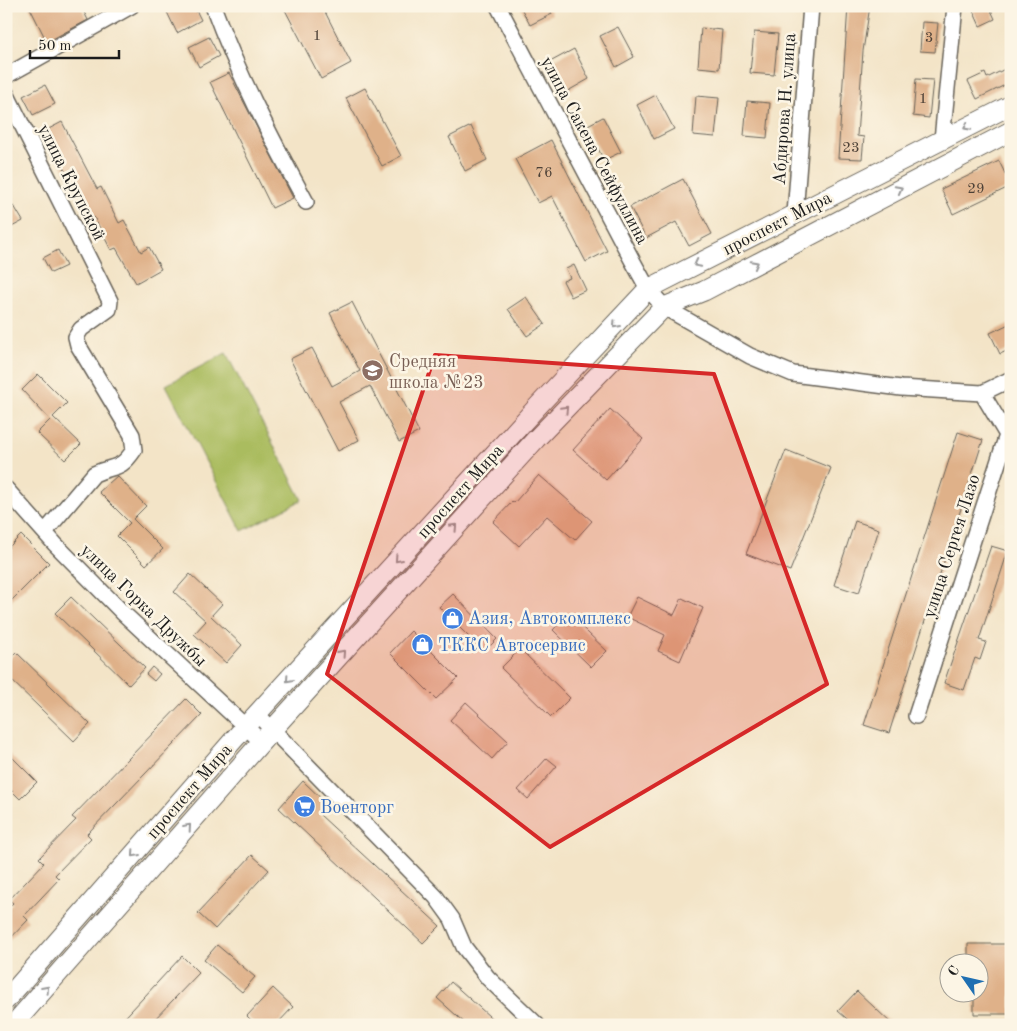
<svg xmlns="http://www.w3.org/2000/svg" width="1017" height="1031" viewBox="0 0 1017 1031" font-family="'Old Standard TT',serif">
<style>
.green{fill:#aabc5f;stroke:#636c3e}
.building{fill:#dfb189}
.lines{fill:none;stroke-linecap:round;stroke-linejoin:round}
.minor-casing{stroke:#676258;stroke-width:18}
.major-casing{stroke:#676258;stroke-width:21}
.minor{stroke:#fff;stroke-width:15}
.major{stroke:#fff;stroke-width:19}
.oneway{stroke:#999}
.marked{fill:#d62828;fill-opacity:0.2;stroke:#d62828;stroke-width:4;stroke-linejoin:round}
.labels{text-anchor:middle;stroke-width:5;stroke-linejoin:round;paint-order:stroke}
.number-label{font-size:15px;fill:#4d4137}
.street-label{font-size:18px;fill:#1c1c1c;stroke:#fcf5e5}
.education-label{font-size:18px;fill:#785e54;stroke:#fcf5e5;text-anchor:start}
.shop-label{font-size:18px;fill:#366cbe;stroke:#fcf5e5;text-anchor:start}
</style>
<rect width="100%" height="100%" fill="#fcf5e5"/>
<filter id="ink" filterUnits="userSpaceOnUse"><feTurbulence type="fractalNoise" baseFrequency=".02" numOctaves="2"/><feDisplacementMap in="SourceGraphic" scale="10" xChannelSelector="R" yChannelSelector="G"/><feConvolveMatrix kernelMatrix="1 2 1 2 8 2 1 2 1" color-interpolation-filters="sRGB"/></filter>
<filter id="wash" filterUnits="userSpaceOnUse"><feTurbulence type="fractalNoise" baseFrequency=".0096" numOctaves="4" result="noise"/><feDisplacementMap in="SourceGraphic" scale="20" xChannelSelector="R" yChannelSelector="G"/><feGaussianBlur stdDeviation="1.12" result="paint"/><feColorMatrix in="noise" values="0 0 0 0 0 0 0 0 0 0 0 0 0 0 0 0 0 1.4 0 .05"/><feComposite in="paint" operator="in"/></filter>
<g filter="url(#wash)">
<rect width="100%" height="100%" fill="#f3e4c7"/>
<path class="green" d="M 226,353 L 302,500 L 242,531 L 166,385 Z"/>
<g id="blocks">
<path class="building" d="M 29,6 L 81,6 L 88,20 L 47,42 Z
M 178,6 L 194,6 L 201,20 L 177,33 L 167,12 Z
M 283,6 L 322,6 L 351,63 L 321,79 Z
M 520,6 L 548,6 L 552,14 L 530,25 Z
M 848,6 L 870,6 L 863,51 L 857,136 L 864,137 L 862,159 L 838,158 Z
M 971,6 L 989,6 L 995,19 L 980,26 Z
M 922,22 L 938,23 L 935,52 L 920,51 Z
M 618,27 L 634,57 L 616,67 L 600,36 Z
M 701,28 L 722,30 L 719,69 L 698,67 Z
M 754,32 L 778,34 L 774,75 L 750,73 Z
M 209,37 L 219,56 L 199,67 L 189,47 Z
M 574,49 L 589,79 L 566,92 L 550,62 Z
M 1011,66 L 1011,82 L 977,99 L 968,81 L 985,73 L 987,78 Z
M 229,73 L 293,198 L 272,208 L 210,82 Z
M 916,79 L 933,80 L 929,118 L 913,116 Z
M 45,85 L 55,104 L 33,115 L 23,96 Z
M 365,88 L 401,156 L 382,166 L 346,98 Z
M 656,95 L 674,129 L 654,139 L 637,105 Z
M 696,96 L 719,98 L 715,137 L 693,135 Z
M 747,101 L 770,103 L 767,138 L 744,136 Z
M 603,117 L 621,152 L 604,160 L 586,126 Z
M 62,122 L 97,189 L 101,187 L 119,223 L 124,220 L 141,252 L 149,247 L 161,269 L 136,283 L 116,248 L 111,250 L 94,217 L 90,219 L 55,152 L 51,154 L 41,133 Z
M 471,126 L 487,160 L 465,171 L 449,137 Z
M 551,140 L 607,251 L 586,262 L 552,196 L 538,203 L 515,159 Z
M 999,161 L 1011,186 L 953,214 L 941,189 Z
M 683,179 L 712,234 L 689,246 L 676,222 L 646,238 L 630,207 Z
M 14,206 L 23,221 L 6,230 L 6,211 Z
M 58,250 L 66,266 L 51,273 L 43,258 Z
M 574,265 L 586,290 L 571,297 L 563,281 L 570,278 L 566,269 Z
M 526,297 L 545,324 L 527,336 L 508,309 Z
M 352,302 L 419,432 L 399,442 L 370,386 L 339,402 L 359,440 L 338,451 L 290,359 L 312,348 L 332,386 L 360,371 L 330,313 Z
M 1011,323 L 1011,349 L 1000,354 L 990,333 Z
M 38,374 L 67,403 L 53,417 L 81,444 L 65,460 L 37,433 L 50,420 L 22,390 Z
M 610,409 L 643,439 L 606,480 L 573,450 Z
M 958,432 L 983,440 L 889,733 L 864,725 Z
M 786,450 L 831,468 L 790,571 L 746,554 Z
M 539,475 L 592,521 L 575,540 L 547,516 L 519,546 L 493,522 L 513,501 L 514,503 Z
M 117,476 L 146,506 L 133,519 L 163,549 L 146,565 L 117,536 L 130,523 L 99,492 Z
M 855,521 L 879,529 L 859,593 L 834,585 Z
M 21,535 L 49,563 L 6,606 L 6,550 Z
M 991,546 L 1008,551 L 979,640 L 986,642 L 980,660 L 975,658 L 964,690 L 944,683 Z
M 190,574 L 222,604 L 211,616 L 242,645 L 226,663 L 194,634 L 206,621 L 174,592 Z
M 453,594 L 497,639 L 484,652 L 439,607 Z
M 71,597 L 145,668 L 129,685 L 55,613 Z
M 637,597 L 674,615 L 682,598 L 703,608 L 680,661 L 658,651 L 665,635 L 627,617 Z
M 568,614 L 607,651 L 591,667 L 553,630 Z
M 411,631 L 458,678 L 436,699 L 390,653 Z
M 520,649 L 570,698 L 551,717 L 501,668 Z
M 16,652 L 90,724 L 74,741 L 6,675 L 6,662 Z
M 152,667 L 160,674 L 154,681 L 146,674 Z
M 186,699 L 202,715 L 87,834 L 91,838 L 55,875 L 59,879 L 24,916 L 28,920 L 6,943 L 6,910 L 13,903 L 9,900 L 44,863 L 39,858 L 76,820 L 72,817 Z
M 466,702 L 508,741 L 492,759 L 450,720 Z
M 6,751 L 37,782 L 20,799 L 6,785 Z
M 547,758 L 557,766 L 528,799 L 518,790 Z
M 303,781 L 329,806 L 320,815 L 440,926 L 423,943 L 279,808 Z
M 252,855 L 269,870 L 215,929 L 198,913 Z
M 968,944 L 1011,944 L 1011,1014 L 974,1014 L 974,994 L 980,994 L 980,964 L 968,964 Z
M 217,945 L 255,977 L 242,992 L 204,960 Z
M 182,956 L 199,973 L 149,1025 L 118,1025 Z
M 451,982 L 499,1025 L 467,1025 L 437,998 Z
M 273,988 L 293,1007 L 276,1025 L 256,1025 L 247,1016 Z
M 857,991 L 893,1025 L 854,1025 L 838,1011 Z"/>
</g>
</g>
<g filter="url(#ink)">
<use href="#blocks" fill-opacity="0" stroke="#676258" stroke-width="1"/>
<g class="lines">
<defs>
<path id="minor" d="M 213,6 C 238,74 271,138 306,202
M 498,6 L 632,260 L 648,289 L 664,307 L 750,356 L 793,374 L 901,388 L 982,393
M 6,76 L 131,6
M 6,93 L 110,301 L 109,309 L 81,329 L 76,337 L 78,345 L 132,435 L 134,450 C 119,472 115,464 94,474 L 45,532
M 942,140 L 955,6
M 795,214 L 811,6
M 6,489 L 55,544 L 123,613 L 262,742
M 257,714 L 436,897 L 452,919 L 464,947 L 488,978 L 537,1025
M 916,716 L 1007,435 L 982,393 L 1011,379"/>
<path id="major" d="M 6,1000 L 244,728 L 537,407 L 648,289 L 1011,105
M 13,1025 L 272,730 L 536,439 L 664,307 L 704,291 L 1011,131"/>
</defs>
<use href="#minor" class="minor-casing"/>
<use href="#major" class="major-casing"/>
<use href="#minor" class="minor"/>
<use href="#major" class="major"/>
</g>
<defs><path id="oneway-chevron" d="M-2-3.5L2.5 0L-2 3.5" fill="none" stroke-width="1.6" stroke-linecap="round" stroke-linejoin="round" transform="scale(1.25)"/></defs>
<g class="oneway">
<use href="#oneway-chevron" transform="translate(967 127) rotate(153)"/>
<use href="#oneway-chevron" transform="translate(899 189) rotate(-28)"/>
<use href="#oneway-chevron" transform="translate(697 264) rotate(153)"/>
<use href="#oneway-chevron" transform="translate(755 264) rotate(-28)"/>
<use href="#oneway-chevron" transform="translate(616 325) rotate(132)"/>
<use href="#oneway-chevron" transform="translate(565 409) rotate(-46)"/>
<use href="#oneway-chevron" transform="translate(454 527) rotate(-47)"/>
<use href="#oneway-chevron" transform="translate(398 559) rotate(132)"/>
<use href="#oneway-chevron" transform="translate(342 653) rotate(-48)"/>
<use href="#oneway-chevron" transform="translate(289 679) rotate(132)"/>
<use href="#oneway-chevron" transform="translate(188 827) rotate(-49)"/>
<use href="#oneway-chevron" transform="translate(135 854) rotate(131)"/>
<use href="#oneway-chevron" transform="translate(46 989) rotate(-48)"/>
</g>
</g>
<path class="marked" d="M 435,355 L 714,374 L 827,684 L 550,847 L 327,674 Z"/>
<defs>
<symbol id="school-disc" viewBox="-11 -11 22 22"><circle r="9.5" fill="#8d6e63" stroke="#fcf5e5"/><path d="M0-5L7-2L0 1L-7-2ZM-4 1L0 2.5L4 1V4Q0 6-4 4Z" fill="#fff"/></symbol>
<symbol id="shop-disc" viewBox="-11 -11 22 22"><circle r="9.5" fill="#3f7fe0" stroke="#fcf5e5"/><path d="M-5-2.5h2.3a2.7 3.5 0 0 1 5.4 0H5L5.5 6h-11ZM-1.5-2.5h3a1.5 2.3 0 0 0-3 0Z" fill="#fff"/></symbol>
<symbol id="supermarket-disc" viewBox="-11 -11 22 22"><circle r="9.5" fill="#3f7fe0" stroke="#fcf5e5"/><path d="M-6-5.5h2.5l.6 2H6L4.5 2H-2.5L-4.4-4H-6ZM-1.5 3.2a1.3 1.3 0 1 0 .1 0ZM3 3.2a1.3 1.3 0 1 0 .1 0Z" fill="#fff"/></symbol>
</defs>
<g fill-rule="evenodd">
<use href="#school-disc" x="360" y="358" width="25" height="25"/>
<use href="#shop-disc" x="440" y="606" width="25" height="25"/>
<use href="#shop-disc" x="410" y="632" width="25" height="25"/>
<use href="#supermarket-disc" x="292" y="794" width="25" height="25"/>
</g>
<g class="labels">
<g class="number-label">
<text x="317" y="40">1</text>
<text x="929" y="42">3</text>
<text x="923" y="103">1</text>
<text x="851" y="152">23</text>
<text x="544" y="177">76</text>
<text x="976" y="193">29</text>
</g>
<g class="street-label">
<text transform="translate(784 109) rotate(-86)" y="6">Абдирова Н. улица</text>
<text transform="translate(595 150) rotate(62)" y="6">улица Сакена Сейфуллина</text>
<text transform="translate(72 182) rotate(63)" y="6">улица Крупской</text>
<text transform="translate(777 223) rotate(-27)" y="6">проспект Мира</text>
<text transform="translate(460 491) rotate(-48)" y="6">проспект Мира</text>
<text transform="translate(951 546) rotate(-72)" y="6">улица Сергея Лазо</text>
<text transform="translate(144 605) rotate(44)" y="6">улица Горка Дружбы</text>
<text transform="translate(189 791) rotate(-49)" y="6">проспект Мира</text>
</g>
<g class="education-label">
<text x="389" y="367">Средняя<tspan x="389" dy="21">школа №23</tspan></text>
</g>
<g class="shop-label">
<text x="468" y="624">Азия, Автокомплекс</text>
<text x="438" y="651">ТККС Автосервис</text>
<text x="320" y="813">Военторг</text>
</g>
</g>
<rect width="1017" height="1031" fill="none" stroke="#fcf5e5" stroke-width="25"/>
<g transform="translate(964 978) rotate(304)"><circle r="24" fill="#fcf5e5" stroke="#a29e95"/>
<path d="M0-4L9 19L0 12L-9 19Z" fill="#1f6fb2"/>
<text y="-8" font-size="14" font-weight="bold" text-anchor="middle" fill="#1c1c1c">С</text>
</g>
<path d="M30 50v8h89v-8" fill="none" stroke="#1c1c1c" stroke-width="2.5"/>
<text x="38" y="50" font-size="15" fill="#1c1c1c" stroke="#fcf5e5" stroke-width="4" paint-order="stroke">50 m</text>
</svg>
